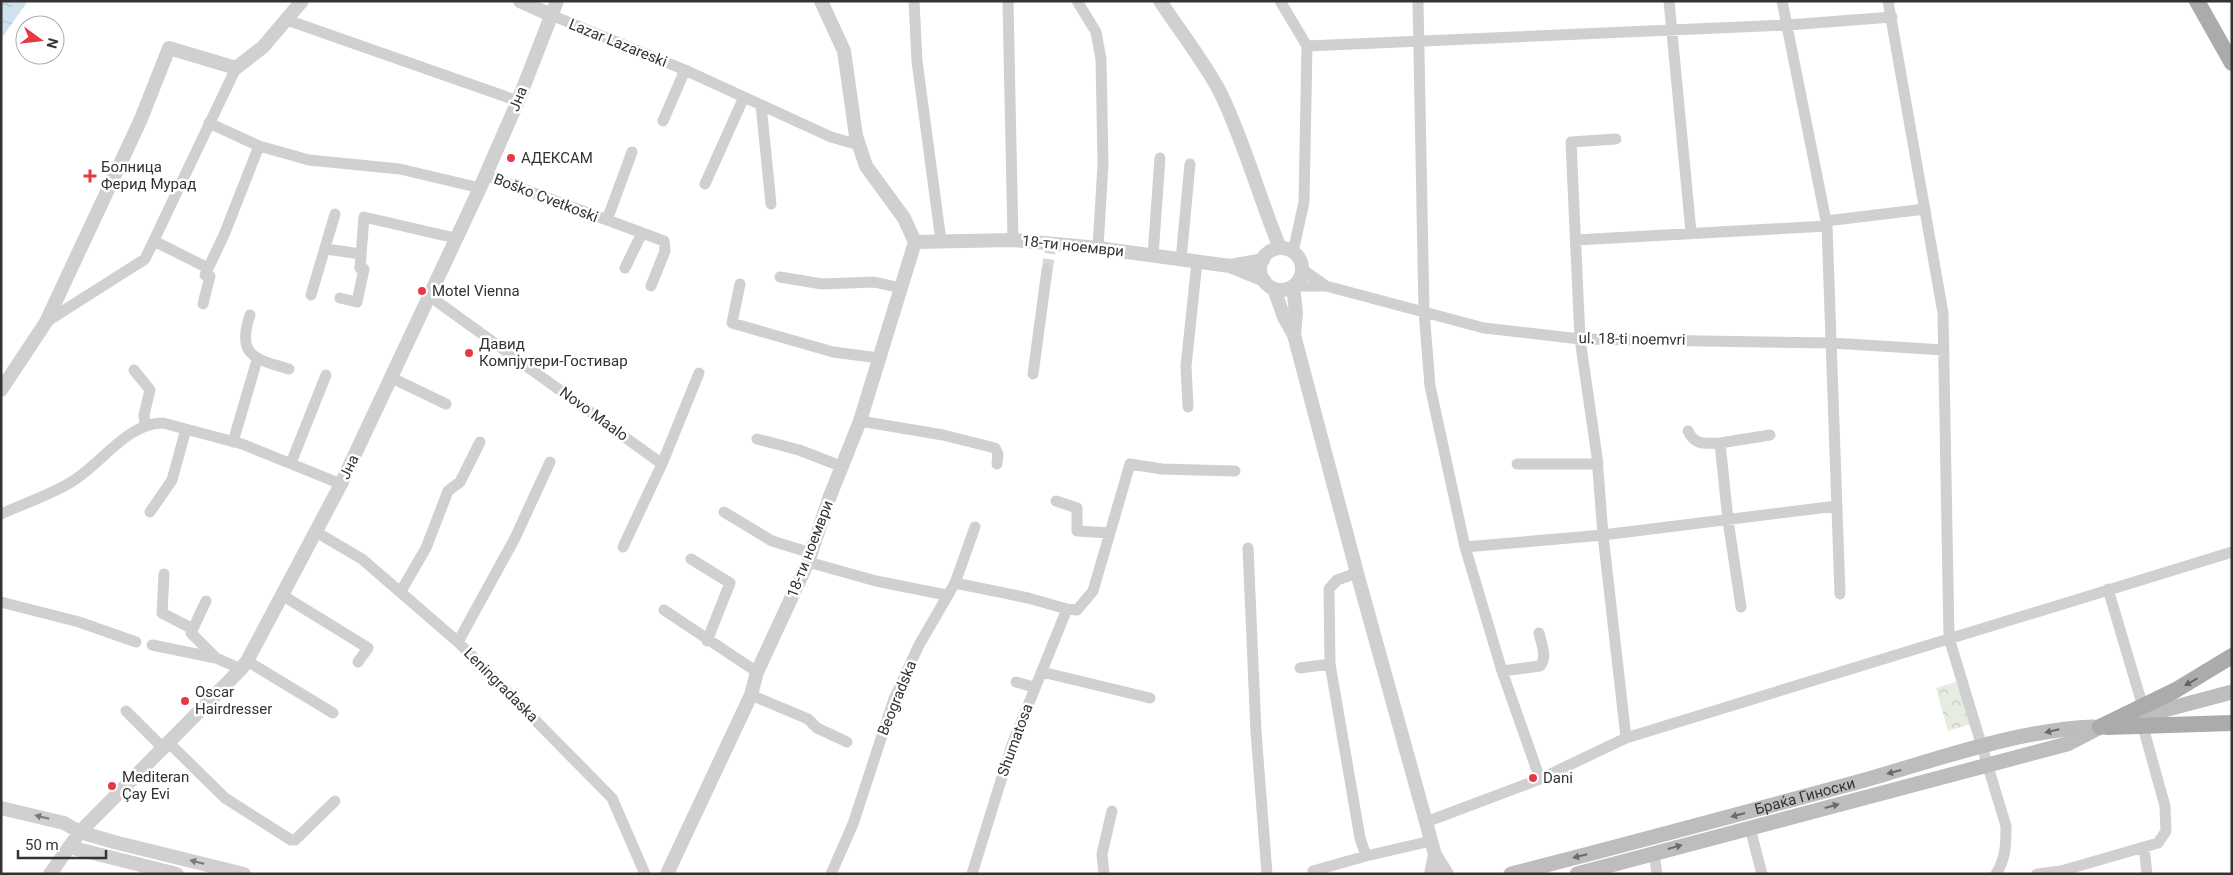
<svg xmlns="http://www.w3.org/2000/svg" width="2233" height="875" viewBox="0 0 2233 875" font-family="Roboto,sans-serif">
<style>
.park{fill:url(#park-crowns)}
.water{fill:url(#water-ripples)}
.lines{fill:none;stroke-linecap:round;stroke-linejoin:round}
.minor-tunnel{stroke:#d6d6d6;stroke-width:11;stroke-dasharray:11 5.5;stroke-linecap:butt}
.minor{stroke:#d0d0d0;stroke-width:11}
.tertiary{stroke:#d0d0d0;stroke-width:14}
.secondary{stroke:#bdbdbd;stroke-width:15}
.primary{stroke:#ababab;stroke-width:16}
.oneway{fill:#636363}
.oneway2{fill:#6a6a6a}
.oneway3{fill:#7a7a7a}
.poi-dot{fill:#e63946;stroke:#fff;stroke-width:2}
.labels{text-anchor:middle;stroke-width:5;stroke-linejoin:round;paint-order:stroke}
.street-label{font-size:15px;fill:#333;stroke:#fff}
.poi-label{font-size:15px;fill:#333;stroke:#fff;text-anchor:start}
</style>
<defs>
<pattern id="park-crowns" width="20" height="18" patternUnits="userSpaceOnUse" patternTransform="scale(1.25)"><rect width="20" height="18" fill="#e6ecdf"/><path d="M2 6a3 3 0 1 1 6 0M12 15a3 3 0 1 1 6 0" fill="none" stroke="#c6cbc0"/></pattern>
<pattern id="water-ripples" width="26" height="14" patternUnits="userSpaceOnUse" patternTransform="scale(1.25)"><rect width="26" height="14" fill="#cfe2ee"/><path d="M2 4q2-2 4 0t4 0M15 11q2-2 4 0t4 0" fill="none" stroke="#b2c2cd"/></pattern>
</defs>
<rect width="100%" height="100%" fill="#fff"/>
<path class="park" d="M 1959,681 L 1971,724 L 1948,731 L 1936,688 Z"/>
<path class="water" d="M 1,1 L 28,1 L 1,39 Z"/>
<g class="lines">
<path class="minor-tunnel" d="M 1047,270 L 1050,251"/>
<path class="minor" d="M 914,1 L 917,61 L 941,241
M 1008,1 L 1013,240
M 1077,1 L 1096,32 L 1101,59 L 1103,164 L 1098,248
M 1280,1 L 1307,46 L 1304,202 L 1293,252
M 1418,1 L 1424,311 L 1430,386 L 1465,547 L 1502,671 L 1540,779
M 1669,1 L 1691,232
M 1782,1 L 1827,226 L 1840,594
M 1888,1 L 1943,313 L 1949,638 L 2006,826 C 2006,844 2006,858 1996,874
M 551,15 L 685,70 L 831,137 L 859,145
M 287,20 L 518,101
M 1307,46 L 1788,25 L 1892,17
M 761,105 L 771,204
M 663,121 L 685,70
M 209,123 L 259,146 L 309,160 L 400,169 L 480,188
M 1616,139 L 1571,142 L 1580,339 L 1597,457 L 1603,535 L 1626,738
M 485,175 L 664,241 L 665,251 L 651,286
M 705,184 L 744,97
M 607,220 L 632,152
M 1826,221 L 1925,209
M 1576,240 L 1827,226
M 154,241 L 208,268
M 326,249 L 361,254
M 1153,256 L 1160,158
M 1181,260 L 1190,164
M 625,268 L 642,233
M 1302,269 L 1326,286
M 780,277 L 822,284 L 874,282 L 901,288
M 740,284 L 732,323 L 833,352 L 879,358
M 1293,286 L 1326,286 L 1484,328 L 1580,339 L 1832,343 L 1944,350
M 311,295 L 335,214
M 428,295 L 662,464
M 340,298 L 357,302 L 364,269 L 360,268 L 364,217 L 455,238
M 203,304 L 210,276 L 205,275 L 224,235 L 259,146
M 250,315 C 236,356 255,359 289,369
M 46,322 L 145,259 L 236,68
M 134,370 L 150,390 L 144,415 L 145,425
M 1033,374 L 1047,270
M 390,377 L 446,404
M 1188,407 L 1186,366 L 1197,262
M 860,421 L 943,435 L 995,448 L 998,454 L 997,464
M 1688,431 C 1695,446 1705,443 1720,443 L 1728,520 L 1741,607
M 757,439 L 799,450 L 843,467
M 233,442 L 257,360
M 1720,443 L 1770,435
M 291,463 L 326,375
M 1517,464 L 1598,464
M 1056,501 L 1077,508 L 1077,531 L 1110,533
M 150,512 L 172,480 L 186,429
M 724,512 L 772,541 L 811,553
M 1,514 C 23,504 47,496 68,484 C 100,467 125,423 163,423 L 242,444 L 341,484
M 316,532 L 362,559 L 458,642 L 612,798 L 645,874
M 623,547 L 662,464 L 699,373
M 1465,547 L 1603,535 L 1837,506
M 1248,548 L 1256,732 L 1267,874
M 691,559 L 730,583 L 707,641
M 808,562 L 876,581 L 946,595
M 164,574 L 162,613 L 193,629
M 955,583 L 1028,598 L 1067,609 L 1077,610 L 1093,591 L 1130,464 L 1162,469 L 1235,471
M 2108,589 L 2143,707
M 401,591 L 426,548 L 448,491 L 460,482 L 480,442
M 282,595 L 368,648 L 358,662
M 206,601 L 191,633 L 216,658
M 1,602 L 79,622 L 136,642
M 664,610 L 757,672
M 458,642 L 515,538 L 550,462
M 152,645 L 216,658 L 241,669
M 247,661 L 333,713
M 1300,668 L 1330,664
M 1502,671 L 1540,666 C 1548,658 1541,643 1539,633
M 1042,672 L 1150,698
M 1016,682 L 1034,687
M 751,695 L 808,719 L 817,728 L 847,742
M 126,711 L 162,747
M 168,742 L 225,798 L 291,840 L 295,840 L 335,801
M 1426,822 L 1540,779 L 1626,738 L 2232,552
M 1750,828 L 1762,874
M 2144,847 L 2147,874
M 1654,853 L 1657,874
M 1366,856 L 1431,841
M 1313,871 L 1366,856 L 1360,838 L 1330,664 L 1329,589 L 1337,580 L 1357,573
M 831,874 L 853,824 L 894,699 L 919,645 L 955,583 L 975,527
M 972,874 L 1012,745 L 1067,609
M 1104,874 L 1102,854 L 1112,811
M 2037,874 L 2061,871 L 2158,843 L 2166,831 L 2165,806 L 2143,727"/>
<path class="tertiary" d="M 520,1 L 551,15
M 1160,1 C 1179,30 1206,64 1221,94 C 1245,144 1259,197 1280,248
M 915,242 L 1013,240 L 1098,248 L 1230,266 L 1264,280
M1260 269a21 21 0 1 1 42 0a21 21 0 1 1-42 0Z
M 1230,266 L 1263,260
M 1293,286 L 1296,313 L 1294,335
M 1274,289 L 1284,317 L 1294,335 L 1357,573 L 1426,822 L 1435,855 L 1431,874
M 1,390 L 46,322 L 141,119 L 169,48 L 236,68 L 263,47 L 302,1
M 1,808 L 64,823 L 80,832 L 114,842 L 244,874
M 69,847 L 177,874
M 1435,855 L 1447,874
M 50,874 L 80,832 L 241,669 L 247,661 L 341,484 L 480,188 L 518,101 L 557,1
M 667,874 L 751,695 L 757,672 L 808,562 L 830,496 L 860,421 L 915,242 L 904,218 L 866,166 L 856,136 L 844,51 L 821,1"/>
<g class="secondary">
<path id="s1" d="M 1511,874 C 1629,844 1747,812 1865,780 C 1938,759 2018,730 2093,727"/>
<path d="M 1577,874 L 2067,744 L 2100,727 L 2232,692"/>
</g>
<path class="primary" d="M 2197,1 L 2232,63
M 2100,727 L 2176,690 L 2232,656
M 2107,727 L 2232,723"/>
</g>
<defs><path id="oneway-solid" d="M-6-.8H1V-3.2L6.5 0L1 3.2V.8H-6Z" transform="scale(1.25)"/></defs>
<use class="oneway" href="#oneway-solid" transform="translate(2191 682) rotate(150)"/>
<g class="oneway2">
<use href="#oneway-solid" transform="translate(2052 731) rotate(167)"/>
<use href="#oneway-solid" transform="translate(1894 772) rotate(165)"/>
<use href="#oneway-solid" transform="translate(1832 806) rotate(-15)"/>
<use href="#oneway-solid" transform="translate(1738 815) rotate(165)"/>
<use href="#oneway-solid" transform="translate(1675 847) rotate(-16)"/>
<use href="#oneway-solid" transform="translate(1580 856) rotate(166)"/>
</g>
<g class="oneway3">
<use href="#oneway-solid" transform="translate(42 817) rotate(-166)"/>
<use href="#oneway-solid" transform="translate(197 862) rotate(-166)"/>
</g>
<g class="poi-dot">
<circle cx="511" cy="158" r="5"/>
<path d="M87.5 168.5h5v5h5v5h-5v5h-5v-5h-5v-5h5z"/>
<circle cx="422" cy="291" r="5"/>
<circle cx="469" cy="353" r="5"/>
<circle cx="185" cy="701" r="5"/>
<circle cx="1533" cy="778" r="5"/>
<circle cx="112" cy="786" r="5"/>
</g>
<g class="labels">
<g class="street-label">
<text transform="translate(618 43) rotate(22)" y="5">Lazar Lazareski</text>
<text transform="translate(518 99) rotate(-68)" y="5">Јна</text>
<text transform="translate(546 198) rotate(21)" y="5">Boško Cvetkoski</text>
<text transform="translate(1073 246) rotate(6)" y="5">18-ти ноември</text>
<text transform="translate(1632 339) rotate(1)" y="5">ul. 18-ti noemvri</text>
<text transform="translate(594 414) rotate(36)" y="5">Novo Maalo</text>
<text transform="translate(349 467) rotate(-65)" y="5">Јна</text>
<text transform="translate(810 549) rotate(-69)" y="5">18-ти ноември</text>
<text transform="translate(501 685) rotate(45)" y="5">Leningradaska</text>
<text transform="translate(897 698) rotate(-68)" y="5">Beogradska</text>
<text transform="translate(1015 740) rotate(-70)" y="5">Shumatosa</text>
<text dy="5" stroke="none"><textPath href="#s1" startOffset="304">Браќа Гиноски</textPath></text>
</g>
<g class="poi-label">
<text x="521" y="163">АДЕКСАМ</text>
<text x="101" y="172">Болница<tspan x="101" dy="17">Ферид Мурад</tspan></text>
<text x="432" y="296">Motel Vienna</text>
<text x="479" y="349">Давид<tspan x="479" dy="17">Компјутери-Гостивар</tspan></text>
<text x="195" y="697">Oscar<tspan x="195" dy="17">Hairdresser</tspan></text>
<text x="122" y="782">Mediteran<tspan x="122" dy="17">Çay Evi</tspan></text>
<text x="1543" y="783">Dani</text>
</g>
</g>
<rect width="2233" height="875" fill="none" stroke="#333333" stroke-width="5"/>
<g transform="translate(40 40) rotate(105)"><circle r="24" fill="#ffffff" stroke="#adadad"/>
<path d="M0-4L9 19L0 12L-9 19Z" fill="#e63946"/>
<text y="-8" font-size="14" font-weight="bold" text-anchor="middle" fill="#333333">N</text>
</g>
<path d="M18 850v8h88v-8" fill="none" stroke="#333333" stroke-width="2.5"/>
<text x="25" y="850" font-size="15" fill="#333333" stroke="#ffffff" stroke-width="4" paint-order="stroke">50 m</text>
</svg>
